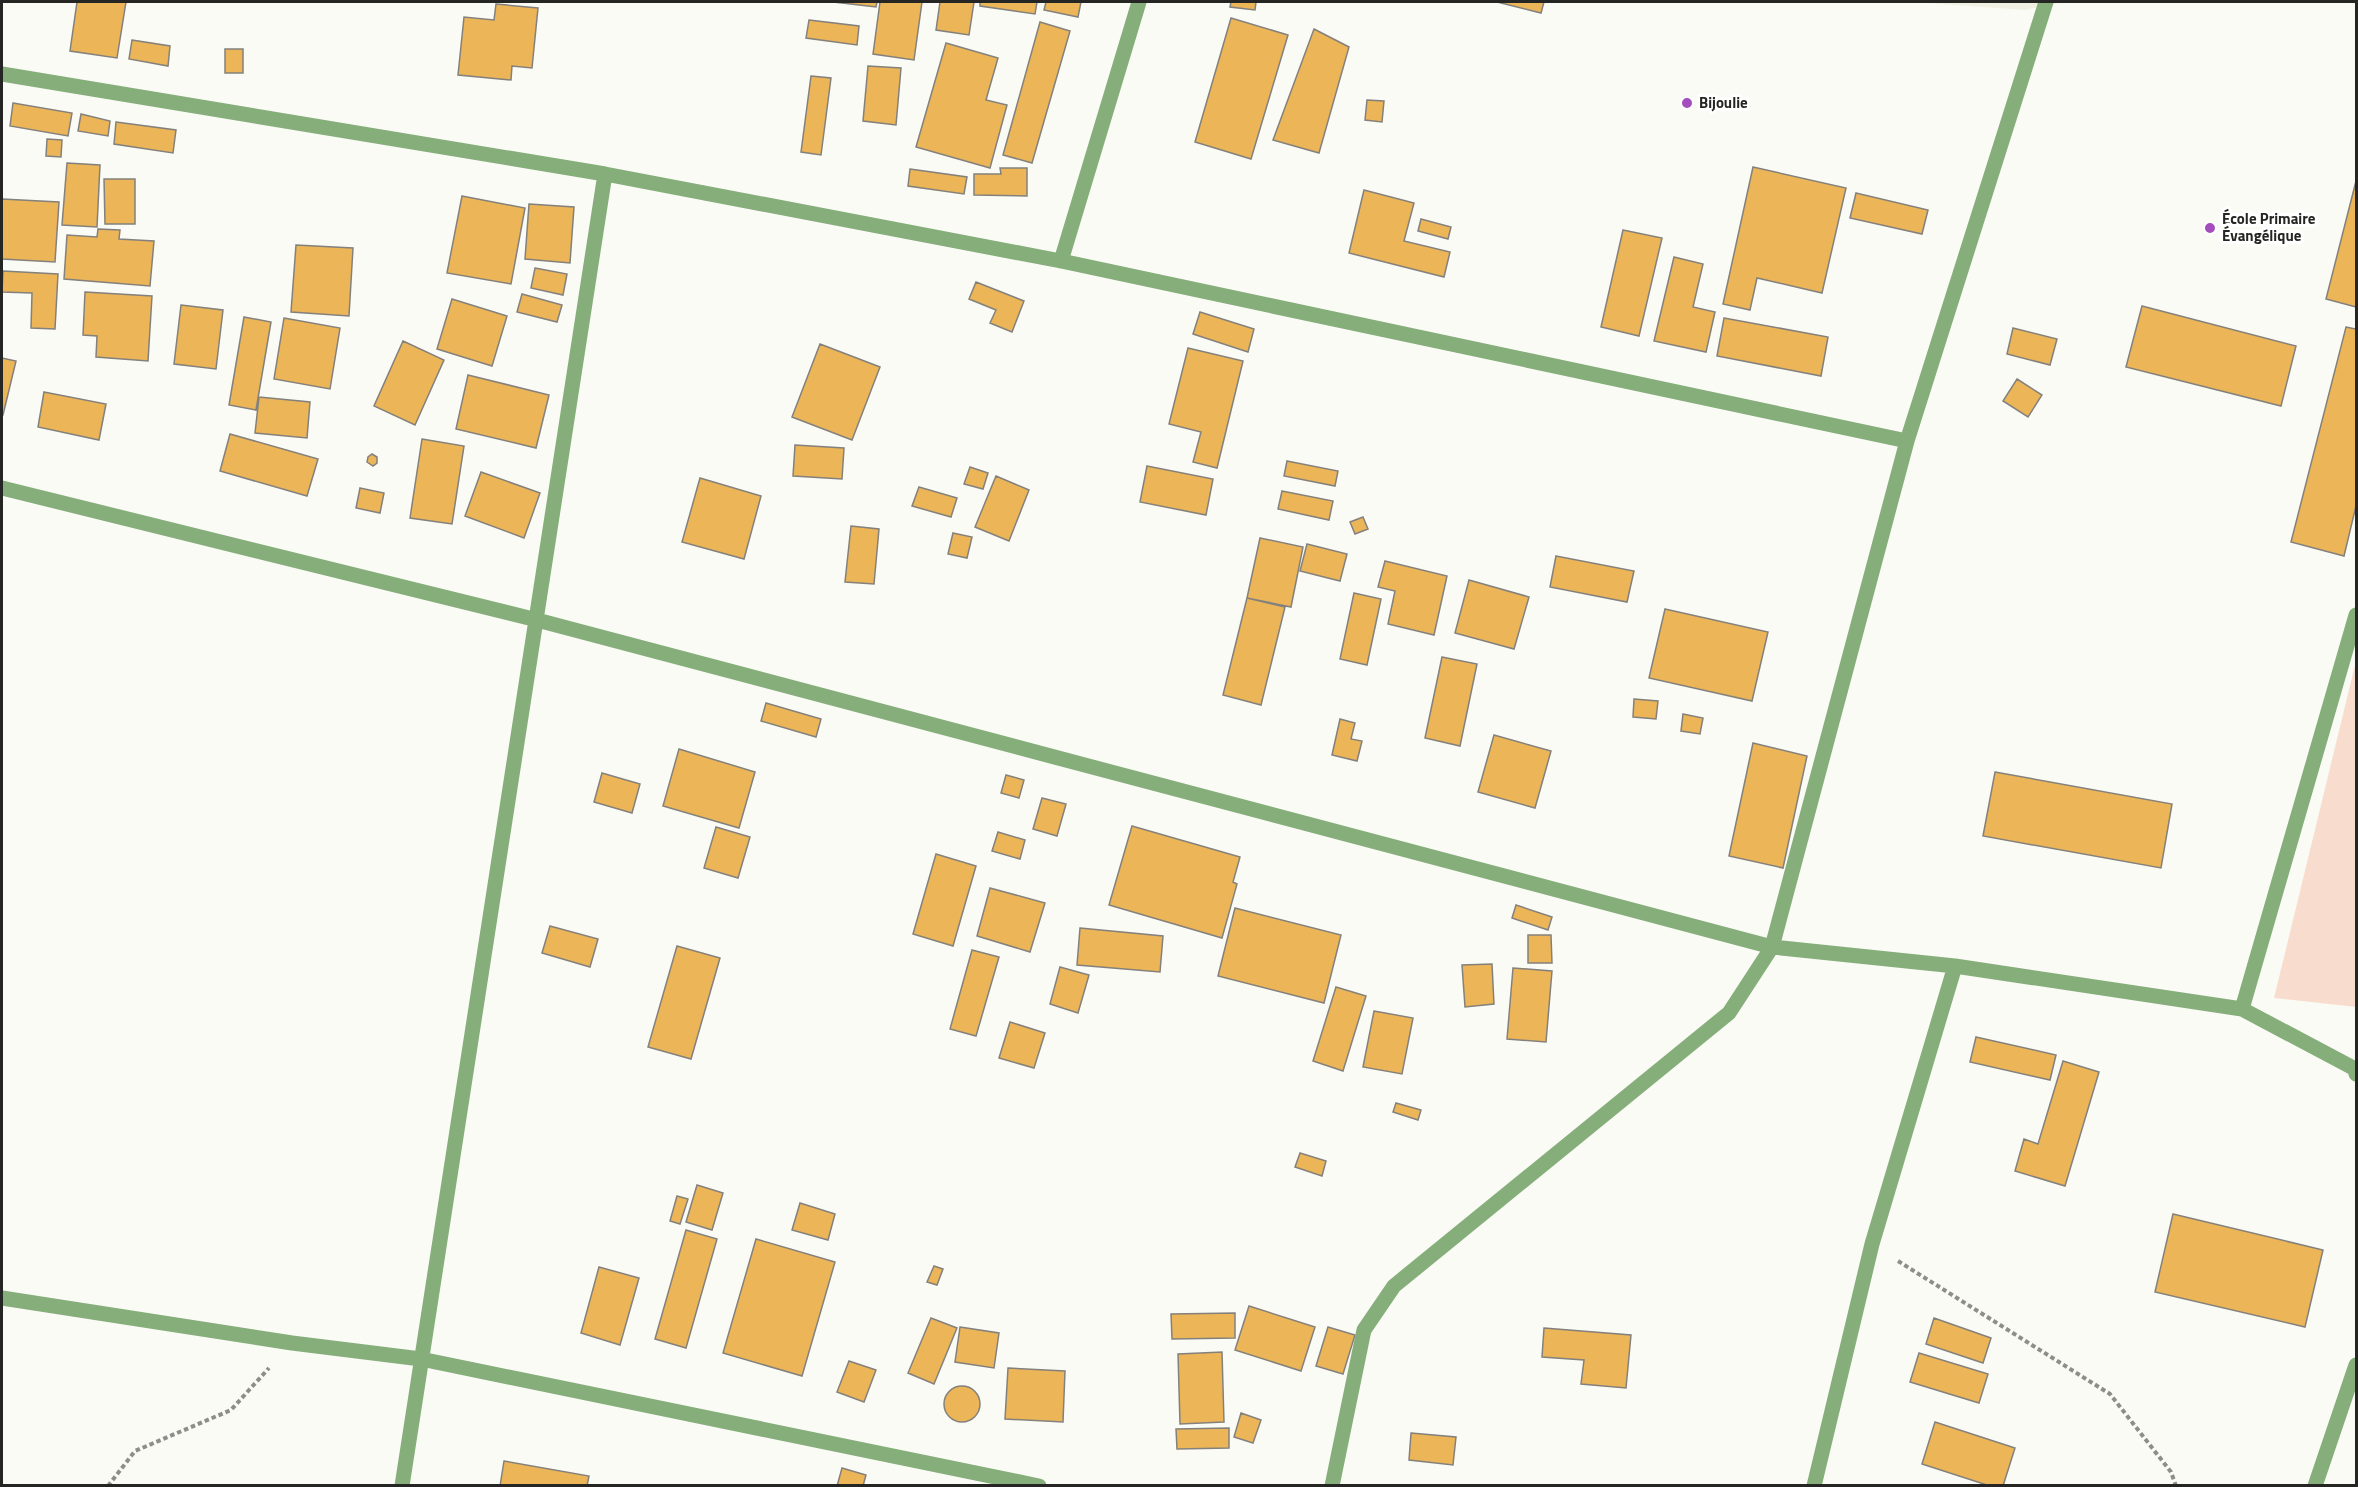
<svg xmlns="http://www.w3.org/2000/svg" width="2358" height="1487" viewBox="0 0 2358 1487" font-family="'Titillium Web',sans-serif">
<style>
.built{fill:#f0f0e3}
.green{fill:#f8ddcf}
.building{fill:#ebb558;stroke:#84817c;stroke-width:1.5}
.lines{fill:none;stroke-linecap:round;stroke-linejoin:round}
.path{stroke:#8d8d8a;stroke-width:4;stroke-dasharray:4.5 3;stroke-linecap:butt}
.street{stroke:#86ae7b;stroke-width:15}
.poi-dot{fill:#a34ebc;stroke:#fff;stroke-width:2}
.labels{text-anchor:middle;stroke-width:6;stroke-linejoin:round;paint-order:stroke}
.poi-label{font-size:15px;font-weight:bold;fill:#252523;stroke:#fff;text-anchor:start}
</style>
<rect width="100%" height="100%" fill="#fbfbf6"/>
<path class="built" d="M 1913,2 L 2063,2 L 2025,10 Z"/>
<path class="green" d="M 2356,661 L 2356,1007 L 2274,998 Z"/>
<path class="building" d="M 77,2 L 126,2 L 117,58 L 70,51 Z
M 833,2 L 877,2 L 876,7 Z
M 880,2 L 922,2 L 914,60 L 873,54 Z
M 940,2 L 974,2 L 969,35 L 936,30 Z
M 980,2 L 1037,2 L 1035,14 L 980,6 Z
M 1046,2 L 1081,2 L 1078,17 L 1044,10 Z
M 1231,2 L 1256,2 L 1255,10 L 1230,7 Z
M 1497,2 L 1544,2 L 1541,13 Z
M 496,4 L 538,8 L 532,68 L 512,66 L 511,80 L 458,75 L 464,17 L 494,20 Z
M 1231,18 L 1288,35 L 1251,159 L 1195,142 Z
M 809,20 L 859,26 L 857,45 L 806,38 Z
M 1040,22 L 1070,31 L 1032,163 L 1003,155 Z
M 1314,29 L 1349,47 L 1319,153 L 1273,140 Z
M 132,40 L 170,46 L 168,66 L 129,59 Z
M 946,43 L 998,58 L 986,100 L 1007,105 L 990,168 L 916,147 Z
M 225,49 L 243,49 L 243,73 L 225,73 Z
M 868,66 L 901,68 L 896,125 L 863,121 Z
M 811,76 L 831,78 L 821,155 L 801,152 Z
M 1367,100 L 1384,101 L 1382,122 L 1365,120 Z
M 13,103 L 72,113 L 68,136 L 10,126 Z
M 81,114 L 110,121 L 108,136 L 78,131 Z
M 116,122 L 176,130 L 173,153 L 114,144 Z
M 47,139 L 62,140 L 61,157 L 46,156 Z
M 67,163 L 100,165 L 97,227 L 62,225 Z
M 1753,167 L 1846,188 L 1822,293 L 1757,278 L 1750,310 L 1723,304 Z
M 1000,168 L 1027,168 L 1027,196 L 974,195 L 974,174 L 1001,174 Z
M 910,169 L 967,177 L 964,194 L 908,186 Z
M 104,179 L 135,179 L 135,224 L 105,224 Z
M 2356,181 L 2356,307 L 2326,299 Z
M 1364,190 L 1414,203 L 1404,241 L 1450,252 L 1444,277 L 1349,253 Z
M 1856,193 L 1928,210 L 1922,234 L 1850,218 Z
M 462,196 L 525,208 L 511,284 L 447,273 Z
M 2,199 L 59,202 L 55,262 L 2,259 Z
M 529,204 L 574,207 L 570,263 L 525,259 Z
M 1421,219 L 1451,227 L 1448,239 L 1418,231 Z
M 98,229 L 120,230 L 119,239 L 154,241 L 150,286 L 64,279 L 67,235 L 97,237 Z
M 1623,230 L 1662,238 L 1639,336 L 1601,327 Z
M 296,245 L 353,248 L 349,316 L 291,312 Z
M 1674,257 L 1703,264 L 1693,307 L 1715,312 L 1706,352 L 1654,341 Z
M 535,268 L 567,274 L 563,295 L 531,288 Z
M 3,271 L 58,274 L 55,329 L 31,328 L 32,293 L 2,292 Z
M 976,282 L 1024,301 L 1012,332 L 990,323 L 996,310 L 969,299 Z
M 85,292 L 152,296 L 148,361 L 96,357 L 97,336 L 83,335 Z
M 522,294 L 562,305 L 557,322 L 517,312 Z
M 452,299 L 507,316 L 492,366 L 437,349 Z
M 181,305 L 223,310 L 216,369 L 174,364 Z
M 2142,306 L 2296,346 L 2281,406 L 2126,367 Z
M 1200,312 L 1254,329 L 1248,352 L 1193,334 Z
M 244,317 L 271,322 L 256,410 L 229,405 Z
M 284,318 L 340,328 L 330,389 L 274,379 Z
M 1724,318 L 1828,337 L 1821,376 L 1717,356 Z
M 2346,327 L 2356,329 L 2356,506 L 2344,556 L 2291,542 Z
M 2013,328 L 2057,339 L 2050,365 L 2007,354 Z
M 403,341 L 444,360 L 415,425 L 374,406 Z
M 820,344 L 880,367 L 852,440 L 792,417 Z
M 1188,348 L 1243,361 L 1217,468 L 1193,462 L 1201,432 L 1169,424 Z
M 2,358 L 16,361 L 3,415 L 2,415 Z
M 468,375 L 549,395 L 536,448 L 456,429 Z
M 2017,379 L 2042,395 L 2028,417 L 2003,401 Z
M 44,392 L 106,404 L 99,440 L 38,427 Z
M 259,397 L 310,402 L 307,438 L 255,433 Z
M 230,434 L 318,459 L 307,496 L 220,471 Z
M 422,439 L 464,446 L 452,524 L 410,518 Z
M 795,445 L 844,448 L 842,479 L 793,476 Z
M 372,454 L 377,457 L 377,463 L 373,466 L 367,462 L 368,457 Z
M 1287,461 L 1338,471 L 1335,486 L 1284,476 Z
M 1147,466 L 1213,479 L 1206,515 L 1140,502 Z
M 970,467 L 988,473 L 983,489 L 964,484 Z
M 481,472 L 540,493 L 524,538 L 465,516 Z
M 996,476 L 1029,490 L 1009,541 L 975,527 Z
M 700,478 L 761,496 L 744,559 L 682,542 Z
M 919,487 L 957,498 L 951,517 L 912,506 Z
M 360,488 L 384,493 L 380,513 L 356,508 Z
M 1282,491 L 1333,501 L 1329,520 L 1278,509 Z
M 1363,517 L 1368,529 L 1355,534 L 1350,522 Z
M 851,526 L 879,529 L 874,584 L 845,582 Z
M 953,533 L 972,537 L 967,558 L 948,554 Z
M 1260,538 L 1303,547 L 1291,607 L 1247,598 Z
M 1307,544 L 1347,554 L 1340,581 L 1300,571 Z
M 1556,556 L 1634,571 L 1627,602 L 1550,587 Z
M 1385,561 L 1447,576 L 1434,635 L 1388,624 L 1395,591 L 1378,587 Z
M 1469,580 L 1529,597 L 1514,649 L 1455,633 Z
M 1354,593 L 1381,599 L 1367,665 L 1340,659 Z
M 1247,598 L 1285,607 L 1261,705 L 1223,695 Z
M 1665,609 L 1768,632 L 1752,701 L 1649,678 Z
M 1442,657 L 1477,664 L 1460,746 L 1425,738 Z
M 1634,699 L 1658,701 L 1656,719 L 1633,717 Z
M 766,703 L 821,719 L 816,737 L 761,721 Z
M 1683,714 L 1703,718 L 1700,734 L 1681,731 Z
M 1340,719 L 1355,723 L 1351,739 L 1362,741 L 1357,761 L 1332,755 Z
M 1494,735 L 1551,751 L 1535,808 L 1478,792 Z
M 1753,743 L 1807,756 L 1783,868 L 1729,856 Z
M 679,749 L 755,772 L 739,828 L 663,806 Z
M 1995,772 L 2172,804 L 2161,868 L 1983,836 Z
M 602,773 L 640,784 L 632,813 L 594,802 Z
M 1006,775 L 1024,780 L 1019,798 L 1001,793 Z
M 1042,798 L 1066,804 L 1057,836 L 1033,829 Z
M 1132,826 L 1240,857 L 1233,882 L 1237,884 L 1222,938 L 1109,905 Z
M 716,827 L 750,837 L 738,878 L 704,868 Z
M 998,832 L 1025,840 L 1020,859 L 992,851 Z
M 936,854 L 976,866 L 953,946 L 913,934 Z
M 990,888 L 1045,903 L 1030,952 L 977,936 Z
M 1516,905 L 1552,917 L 1548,930 L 1512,918 Z
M 1235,908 L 1341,935 L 1324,1003 L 1218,976 Z
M 550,926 L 598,939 L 590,967 L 542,953 Z
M 1080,928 L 1163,936 L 1160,972 L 1077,965 Z
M 1528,935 L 1551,935 L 1552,963 L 1528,963 Z
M 677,946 L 720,958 L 691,1059 L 648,1047 Z
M 972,950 L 999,957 L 976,1036 L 950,1029 Z
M 1492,964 L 1494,1004 L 1465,1007 L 1462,965 Z
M 1060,967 L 1089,975 L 1078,1013 L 1050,1004 Z
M 1513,968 L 1552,971 L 1546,1042 L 1507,1039 Z
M 1336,987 L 1366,996 L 1343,1071 L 1313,1061 Z
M 1374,1011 L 1413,1018 L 1402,1074 L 1363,1067 Z
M 1010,1022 L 1045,1033 L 1034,1068 L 999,1058 Z
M 1976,1037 L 2056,1055 L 2050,1080 L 1970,1062 Z
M 2063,1061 L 2099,1072 L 2065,1186 L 2015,1171 L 2024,1139 L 2038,1144 Z
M 1396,1103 L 1421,1110 L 1418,1120 L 1393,1112 Z
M 1300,1153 L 1326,1161 L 1322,1176 L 1295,1167 Z
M 697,1185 L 723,1193 L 712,1230 L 686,1222 Z
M 677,1196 L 688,1199 L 680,1224 L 670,1221 Z
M 800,1203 L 835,1214 L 828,1240 L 792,1230 Z
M 2173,1214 L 2323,1250 L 2305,1327 L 2155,1292 Z
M 686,1230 L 717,1239 L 686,1348 L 655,1339 Z
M 756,1239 L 835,1262 L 802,1376 L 723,1353 Z
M 934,1266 L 943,1269 L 937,1285 L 927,1282 Z
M 599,1267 L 639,1278 L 620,1345 L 581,1333 Z
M 1249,1306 L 1315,1327 L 1301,1371 L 1235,1350 Z
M 1235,1313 L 1235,1338 L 1172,1339 L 1171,1314 Z
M 931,1318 L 957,1328 L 934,1384 L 908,1373 Z
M 1934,1318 L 1991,1338 L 1983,1363 L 1926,1344 Z
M 960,1327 L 999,1333 L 994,1368 L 955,1362 Z
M 1328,1327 L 1355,1335 L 1343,1374 L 1316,1366 Z
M 1544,1328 L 1631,1335 L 1626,1388 L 1581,1384 L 1584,1360 L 1542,1357 Z
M 1222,1352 L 1224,1422 L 1180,1424 L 1178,1354 Z
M 1919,1353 L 1988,1374 L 1979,1403 L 1910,1382 Z
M 849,1361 L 876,1370 L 864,1402 L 837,1392 Z
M 1008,1368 L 1065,1371 L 1063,1422 L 1005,1419 Z
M944 1404a18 18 0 1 1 36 0a18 18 0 1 1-36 0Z
M 1241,1413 L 1261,1420 L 1253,1443 L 1234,1437 Z
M 1935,1422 L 2015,1448 L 2003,1486 L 1990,1486 L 1922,1464 Z
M 1229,1428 L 1229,1448 L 1177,1449 L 1176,1429 Z
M 1411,1433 L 1456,1437 L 1453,1465 L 1409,1460 Z
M 504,1461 L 589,1476 L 587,1486 L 500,1486 Z
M 842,1468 L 866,1475 L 863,1486 L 837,1486 Z"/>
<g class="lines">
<path class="path" d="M 1898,1261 L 2110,1394 L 2171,1472 L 2176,1486
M 108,1486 L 135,1451 L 231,1410 L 269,1368"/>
<path class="street" d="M 2,74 L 605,174 L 1061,261 L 1907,441
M 1061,261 L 1139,2
M 2,488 L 537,620 L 1772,947 L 1955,966 L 2242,1009
M 2356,615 L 2242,1009 L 2355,1069 L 2356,1074
M 2,1298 L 292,1343 L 421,1359 L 1039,1486
M 402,1486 L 605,174
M 1332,1486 L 1364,1330 L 1394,1286 L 1729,1013 L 1772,947 L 1907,441 L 2046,2
M 1814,1486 L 1872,1244 L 1955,966
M 2315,1486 L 2356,1365"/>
</g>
<g class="poi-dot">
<circle cx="1687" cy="103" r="6"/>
<circle cx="2210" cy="228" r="6"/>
</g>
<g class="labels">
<g class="poi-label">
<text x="1699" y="108">Bijoulie</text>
<text x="2222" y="224">École Primaire<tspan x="2222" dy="17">Évangélique</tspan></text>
</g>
</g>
<rect width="2358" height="1487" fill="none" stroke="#252523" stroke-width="6"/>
</svg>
